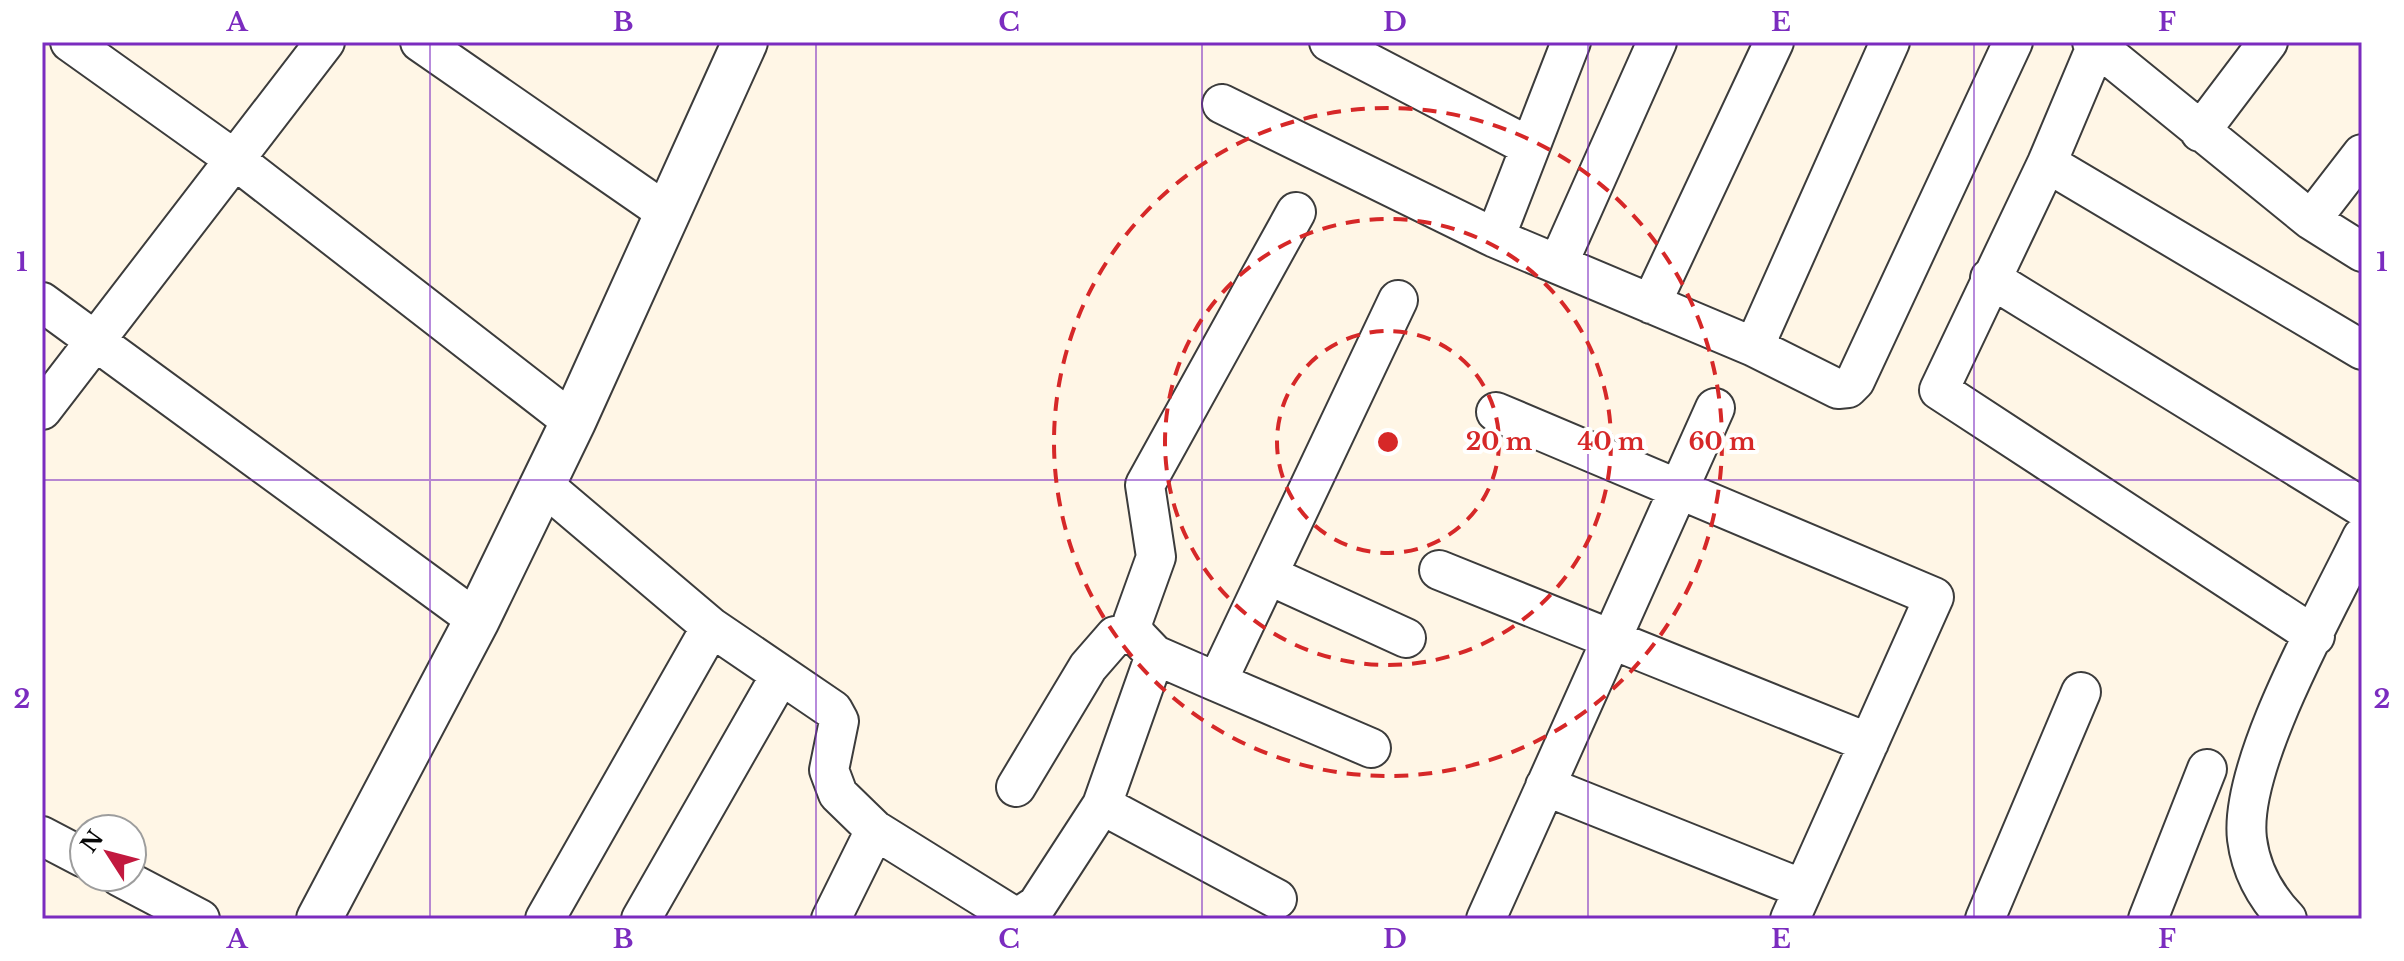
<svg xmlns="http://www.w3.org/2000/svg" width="2404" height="961" viewBox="0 0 2404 961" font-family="'Libre Baskerville',serif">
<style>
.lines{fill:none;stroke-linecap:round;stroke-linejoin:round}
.minor-casing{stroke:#3c3c3c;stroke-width:42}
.tertiary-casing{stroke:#3c3c3c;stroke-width:48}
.minor{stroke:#fff;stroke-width:38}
.tertiary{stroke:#fff;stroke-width:44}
.grid{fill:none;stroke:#7b2cbf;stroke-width:2;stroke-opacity:0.55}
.ring{fill:none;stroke:#d62828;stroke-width:4;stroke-dasharray:14 10}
.centre{fill:#d62828;stroke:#fff;stroke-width:4}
.ring-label{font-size:24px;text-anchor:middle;font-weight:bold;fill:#d62828;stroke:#fff;stroke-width:8;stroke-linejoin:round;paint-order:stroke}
.neatline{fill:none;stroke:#7b2cbf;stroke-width:3}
.grid-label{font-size:26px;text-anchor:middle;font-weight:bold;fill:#7b2cbf}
</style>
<rect width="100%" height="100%" fill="#fff6e6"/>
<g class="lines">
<defs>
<path id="minor" d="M 70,42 L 234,159 L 573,422
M 420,42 L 667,213
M 1329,42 L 1530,147
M 2092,42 L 2311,220 L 2362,252
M 2098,42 L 2047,163 L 1939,390 L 2315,636
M 1222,104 L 1495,238 L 1754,347 L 1838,389 L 1848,388 L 1855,381 L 2013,42
M 2200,132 L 2268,42
M 2047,163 L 2362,350
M 2311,220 L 2362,154
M 1495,238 L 1571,42
M 1558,264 L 1657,42
M 1990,278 L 2362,507
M 42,302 L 477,620
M 1651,304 L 1774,42
M 1754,347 L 1890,42
M 42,410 L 325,42
M 1496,412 L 1934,597 L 1790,919
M 541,483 L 711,627 L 833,710 L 839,721 L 829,770 L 838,794 L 875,830 L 1018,919
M 1439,570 L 1869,743
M 1268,575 L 1406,638
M 1155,655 L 1217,682 L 1398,300
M 1217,682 L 1371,748
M 1545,786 L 1803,889
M 1016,787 L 1088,667 L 1115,636 L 1134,633
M 1102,805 L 1277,899
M 42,836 L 84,858
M 120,877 L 200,919
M 1019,917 L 1037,905 L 1102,805 L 1155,655 L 1134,633 L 1133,621 L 1156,557 L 1145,485 L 1296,212
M 545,919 L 711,627
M 641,919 L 780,676
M 831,919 L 875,830
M 1486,919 L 1715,408
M 1985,919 L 2081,692
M 2148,919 L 2207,769
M 2287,919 C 2265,896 2251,871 2247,839 C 2238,764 2328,608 2362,537"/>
<path id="tertiary" d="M 319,919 L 477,620 L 573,422 L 745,42"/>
</defs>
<use href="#minor" class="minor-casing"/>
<use href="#tertiary" class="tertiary-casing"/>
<use href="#minor" class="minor"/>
<use href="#tertiary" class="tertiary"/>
</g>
<path class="grid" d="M 430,42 L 430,919M 816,42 L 816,919M 1202,42 L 1202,919M 1588,42 L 1588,919M 1974,42 L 1974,919M 42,480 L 2362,480"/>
<g class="ring">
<circle cx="1388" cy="442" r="111"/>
<circle cx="1388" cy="442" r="223"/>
<circle cx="1388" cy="442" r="334"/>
</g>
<circle cx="1388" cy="442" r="12" class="centre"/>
<g class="ring-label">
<text x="1499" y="450">20 m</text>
<text x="1611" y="450">40 m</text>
<text x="1722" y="450">60 m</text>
</g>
<rect width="2404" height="961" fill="none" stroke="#ffffff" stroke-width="88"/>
<g transform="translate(108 853) rotate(306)"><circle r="38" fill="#ffffff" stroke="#9d9d9d" stroke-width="2"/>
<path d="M0-6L14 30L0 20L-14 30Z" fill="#c2193f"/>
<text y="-12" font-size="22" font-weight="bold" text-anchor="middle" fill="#090909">N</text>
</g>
<rect x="44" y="44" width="2316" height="873" class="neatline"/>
<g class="grid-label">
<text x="237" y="31">A</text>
<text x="623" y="31">B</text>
<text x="1009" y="31">C</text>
<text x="1395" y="31">D</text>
<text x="1781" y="31">E</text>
<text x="2167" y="31">F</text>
<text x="22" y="271">1</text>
<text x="2382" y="271">1</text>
<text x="22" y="708">2</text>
<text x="2382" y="708">2</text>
<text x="237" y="948">A</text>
<text x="623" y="948">B</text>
<text x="1009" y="948">C</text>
<text x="1395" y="948">D</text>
<text x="1781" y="948">E</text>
<text x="2167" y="948">F</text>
</g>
</svg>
